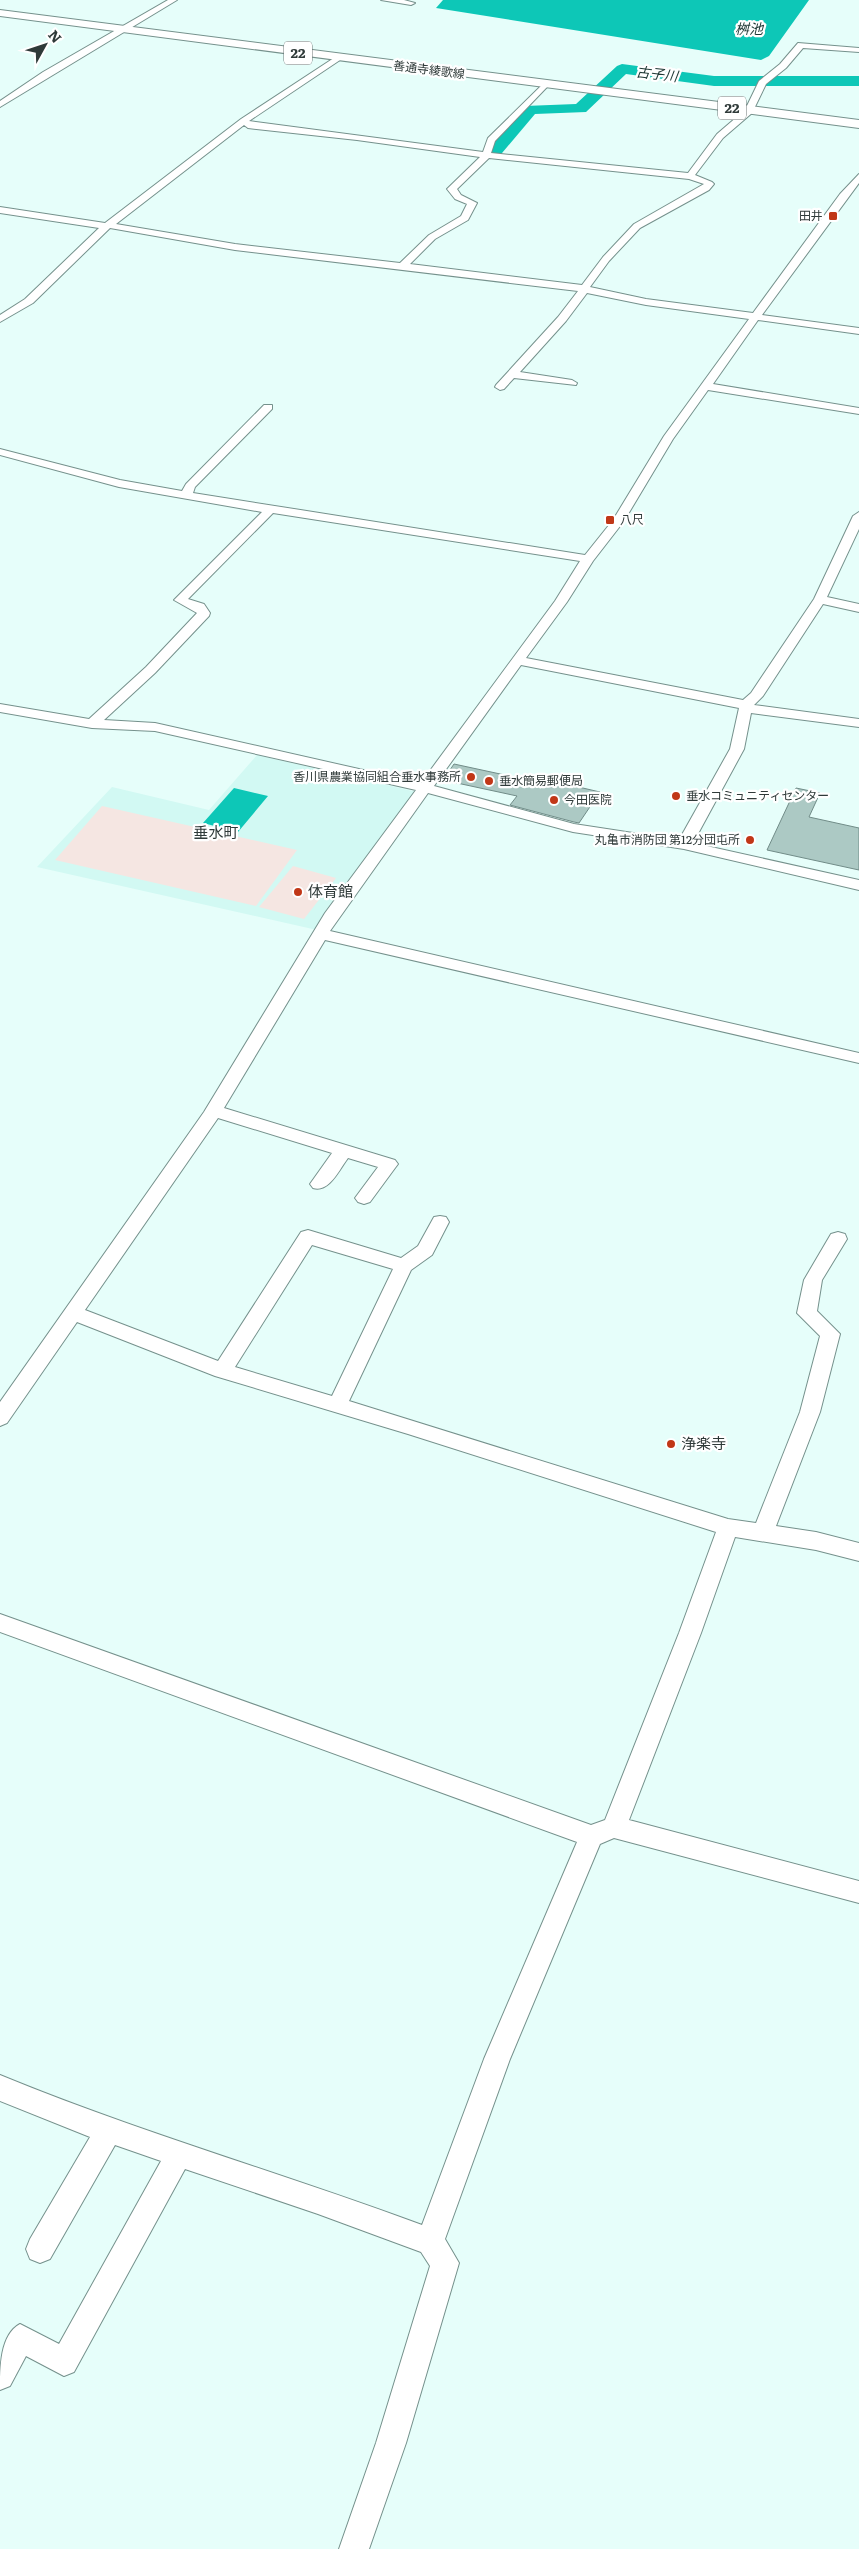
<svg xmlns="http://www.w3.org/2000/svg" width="859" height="2549" viewBox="0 0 859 2549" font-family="Literata,'Noto Sans JP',serif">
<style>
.built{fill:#d2f9f3}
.green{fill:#f5e6e2}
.water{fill:#0dc7b7}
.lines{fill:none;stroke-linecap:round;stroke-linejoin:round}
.river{fill:#0dc7b7;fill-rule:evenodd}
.building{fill:#acc9c4;stroke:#718c88}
.minor-casing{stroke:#75918c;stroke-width:2}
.primary-casing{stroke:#75918c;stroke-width:2}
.minor{fill:#fff;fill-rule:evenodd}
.primary{fill:#fff;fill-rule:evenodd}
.poi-dot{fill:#c13717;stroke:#fff;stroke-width:2}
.labels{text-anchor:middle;stroke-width:4.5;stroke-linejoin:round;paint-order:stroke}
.far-street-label{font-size:12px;fill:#2f3a39;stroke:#fff}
.far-poi-label{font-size:12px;fill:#2f3a39;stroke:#fff;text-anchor:start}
.far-water-label{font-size:14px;font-style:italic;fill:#1f3835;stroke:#fff}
.shield{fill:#fff;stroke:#6d7574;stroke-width:1}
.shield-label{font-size:14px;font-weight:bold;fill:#2f3a39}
.far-quarter-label{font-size:15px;fill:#2f3a39;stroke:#fff}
.poi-label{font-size:15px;fill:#2f3a39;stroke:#fff;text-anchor:start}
</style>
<rect width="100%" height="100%" fill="#e6fefa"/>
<path class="built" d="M 257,755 L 421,793 L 317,930 L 37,867 L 112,787 L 209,810 Z"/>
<path class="green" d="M 102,806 L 297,850 L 256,906 L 55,860 Z
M 293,866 L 336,878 L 304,919 L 259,907 Z"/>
<path class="water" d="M 443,0 L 809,0 L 769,56 L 761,60 L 436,8 Z
M 234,788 L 268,796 L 238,832 L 203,823 Z"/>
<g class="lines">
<path class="river" d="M 622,64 L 714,76 L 859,76 L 859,86 L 714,86 L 626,74 L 586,112 L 535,114 L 497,159 L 485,159 L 483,155 L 525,106 L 576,104 L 617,66 Z"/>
</g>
<path class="building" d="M 454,764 L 528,780 L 531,776 L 600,792 L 579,823 L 574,822 L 510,805 L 517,796 L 443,780 Z
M 796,788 L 820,793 L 809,817 L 859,828 L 859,870 L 767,850 Z"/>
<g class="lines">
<defs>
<path id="minor" d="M 168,0 L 177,0 L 0,107 L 0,101 L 43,72 Z
M 381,0 L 404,0 L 415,3 L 411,5 Z
M 798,43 L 859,48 L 859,52 L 803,48 L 786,68 L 766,84 L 752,113 L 723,138 L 695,175 L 712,182 L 714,184 L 709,190 L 640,228 L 609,261 L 590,287 L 646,299 L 753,313 L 840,194 L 859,174 L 859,183 L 762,315 L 859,328 L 859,334 L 758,320 L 713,384 L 859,408 L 859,414 L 708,390 L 673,439 L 624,521 L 593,561 L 567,602 L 526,658 L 743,700 L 751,693 L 814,599 L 853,516 L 859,512 L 859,529 L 827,597 L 859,604 L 859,612 L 823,604 L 763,696 L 754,705 L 859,719 L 859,727 L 751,713 L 744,749 L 693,843 L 859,880 L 859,890 L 684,849 L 573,832 L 428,793 L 330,931 L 859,1053 L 859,1063 L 325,940 L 224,1108 L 395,1160 L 398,1164 L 395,1168 L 370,1202 L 364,1204 L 358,1202 L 355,1198 L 378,1167 L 348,1158 C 339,1170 329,1193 313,1188 L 310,1184 L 332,1153 L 218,1118 L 85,1310 L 218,1361 L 301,1232 L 308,1230 L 401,1258 L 418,1246 L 434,1217 L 440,1216 L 446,1217 L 449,1222 L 432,1255 L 411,1270 L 349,1401 L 728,1519 L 756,1523 L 800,1412 L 820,1336 L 797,1313 L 804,1280 L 831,1234 L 838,1232 L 845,1234 L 847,1239 L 822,1280 L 817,1311 L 840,1334 L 820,1412 L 776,1526 L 816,1532 L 859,1543 L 859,1561 L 816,1550 L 735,1537 L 701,1633 L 629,1820 L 859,1881 L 859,1903 L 614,1838 L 600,1844 L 510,2059 L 445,2239 L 459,2263 L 406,2443 L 369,2549 L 339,2549 L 376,2443 L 430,2266 L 421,2252 L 318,2214 L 185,2169 L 74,2372 L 64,2376 L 26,2356 L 10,2386 L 0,2390 C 0,2367 0,2335 20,2324 L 59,2344 L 161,2161 L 115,2145 L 50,2259 L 40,2263 L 30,2259 L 26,2249 L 30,2239 L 90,2137 L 0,2101 L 0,2075 C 138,2132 282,2173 422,2225 L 484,2059 L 577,1842 L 0,1632 L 0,1614 L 591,1825 L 605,1820 L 679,1633 L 716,1532 L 408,1434 L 215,1376 L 77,1322 L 7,1423 L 0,1426 L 0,1402 L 204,1112 L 325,913 L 416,790 L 155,731 L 92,728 L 0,712 L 0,704 L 89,719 L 146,667 L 197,613 L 174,600 L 262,512 L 119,487 L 0,455 L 0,449 L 120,480 L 182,491 L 186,484 L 264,405 L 272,405 L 272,409 L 195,487 L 193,493 L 585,555 L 613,520 L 664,436 L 749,319 L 646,305 L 587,293 L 566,321 L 520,372 L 572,380 L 577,383 L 576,385 L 514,378 L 504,389 L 500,390 L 495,387 L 496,385 L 558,317 L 578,291 L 235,250 L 110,228 L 33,303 L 0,322 L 0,315 L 25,299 L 99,228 L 0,213 L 0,207 L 105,223 L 241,119 L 340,54 L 344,56 L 343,58 L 249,121 L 483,152 L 488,138 L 545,82 L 549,84 L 548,86 L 495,141 L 491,153 L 688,173 L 717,134 L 745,110 L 759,81 L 780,64 ZM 244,125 L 248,128 L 357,140 L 480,157 L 447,189 L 455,199 L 467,204 L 461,216 L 429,235 L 400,263 L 235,244 L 116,224 ZM 489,158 L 689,179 L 704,184 L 634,224 L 603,257 L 582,285 L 410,264 L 435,239 L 468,220 L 477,203 L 461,195 L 457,189 ZM 273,513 L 580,561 L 555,601 L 421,783 L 155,723 L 104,720 L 155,673 L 209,616 L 210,613 L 204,604 L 188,599 ZM 521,665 L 739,708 L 730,749 L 679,840 L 574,824 L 434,786 ZM 312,1245 L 393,1269 L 332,1396 L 235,1367 Z"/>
<path id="primary" d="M 0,10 L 859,120 L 859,128 L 0,16 Z"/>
</defs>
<use href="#minor" class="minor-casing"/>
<use href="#primary" class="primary-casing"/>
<use href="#minor" class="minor"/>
<use href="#primary" class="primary"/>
</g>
<g class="poi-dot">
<rect x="828" y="211" width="10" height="10" rx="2.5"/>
<rect x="605" y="515" width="10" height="10" rx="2.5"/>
<circle cx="471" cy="777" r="5"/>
<circle cx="489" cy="781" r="5"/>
<circle cx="676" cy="796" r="5"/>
<circle cx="554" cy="800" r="5"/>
<circle cx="750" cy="840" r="5"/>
<circle cx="298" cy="892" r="5"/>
<circle cx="671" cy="1444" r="5"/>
</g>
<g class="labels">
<g class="far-street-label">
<text transform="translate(429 70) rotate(7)" y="4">善通寺綾歌線</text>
</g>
<g class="far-poi-label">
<text x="823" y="220" text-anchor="end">田井</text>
<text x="620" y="524">八尺</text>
<text x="461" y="781" text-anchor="end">香川県農業協同組合垂水事務所</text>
<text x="499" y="785">垂水簡易郵便局</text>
<text x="686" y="800">垂水コミュニティセンター</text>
<text x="564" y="804">今田医院</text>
<text x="740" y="844" text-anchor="end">丸亀市消防団 第12分団屯所</text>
</g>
<g class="far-water-label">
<text x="749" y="34">桝池</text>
<text transform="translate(657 74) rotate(7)" y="5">古子川</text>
</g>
<g class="shield">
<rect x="284" y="41.5" width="28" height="23" rx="4"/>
<rect x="718" y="96.5" width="28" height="23" rx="4"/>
</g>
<g class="shield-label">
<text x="298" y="58">22</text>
<text x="732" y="113">22</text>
</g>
<g class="far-quarter-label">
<text x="216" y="838">垂水町</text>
</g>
<g class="poi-label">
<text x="308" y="897">体育館</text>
<text x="681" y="1449">浄楽寺</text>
</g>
</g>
<g transform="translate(45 45) rotate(50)" stroke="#ffffff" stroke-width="4" paint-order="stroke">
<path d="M0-4L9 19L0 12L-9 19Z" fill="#2f3a39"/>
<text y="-8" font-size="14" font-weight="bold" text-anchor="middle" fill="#2f3a39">N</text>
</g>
</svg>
